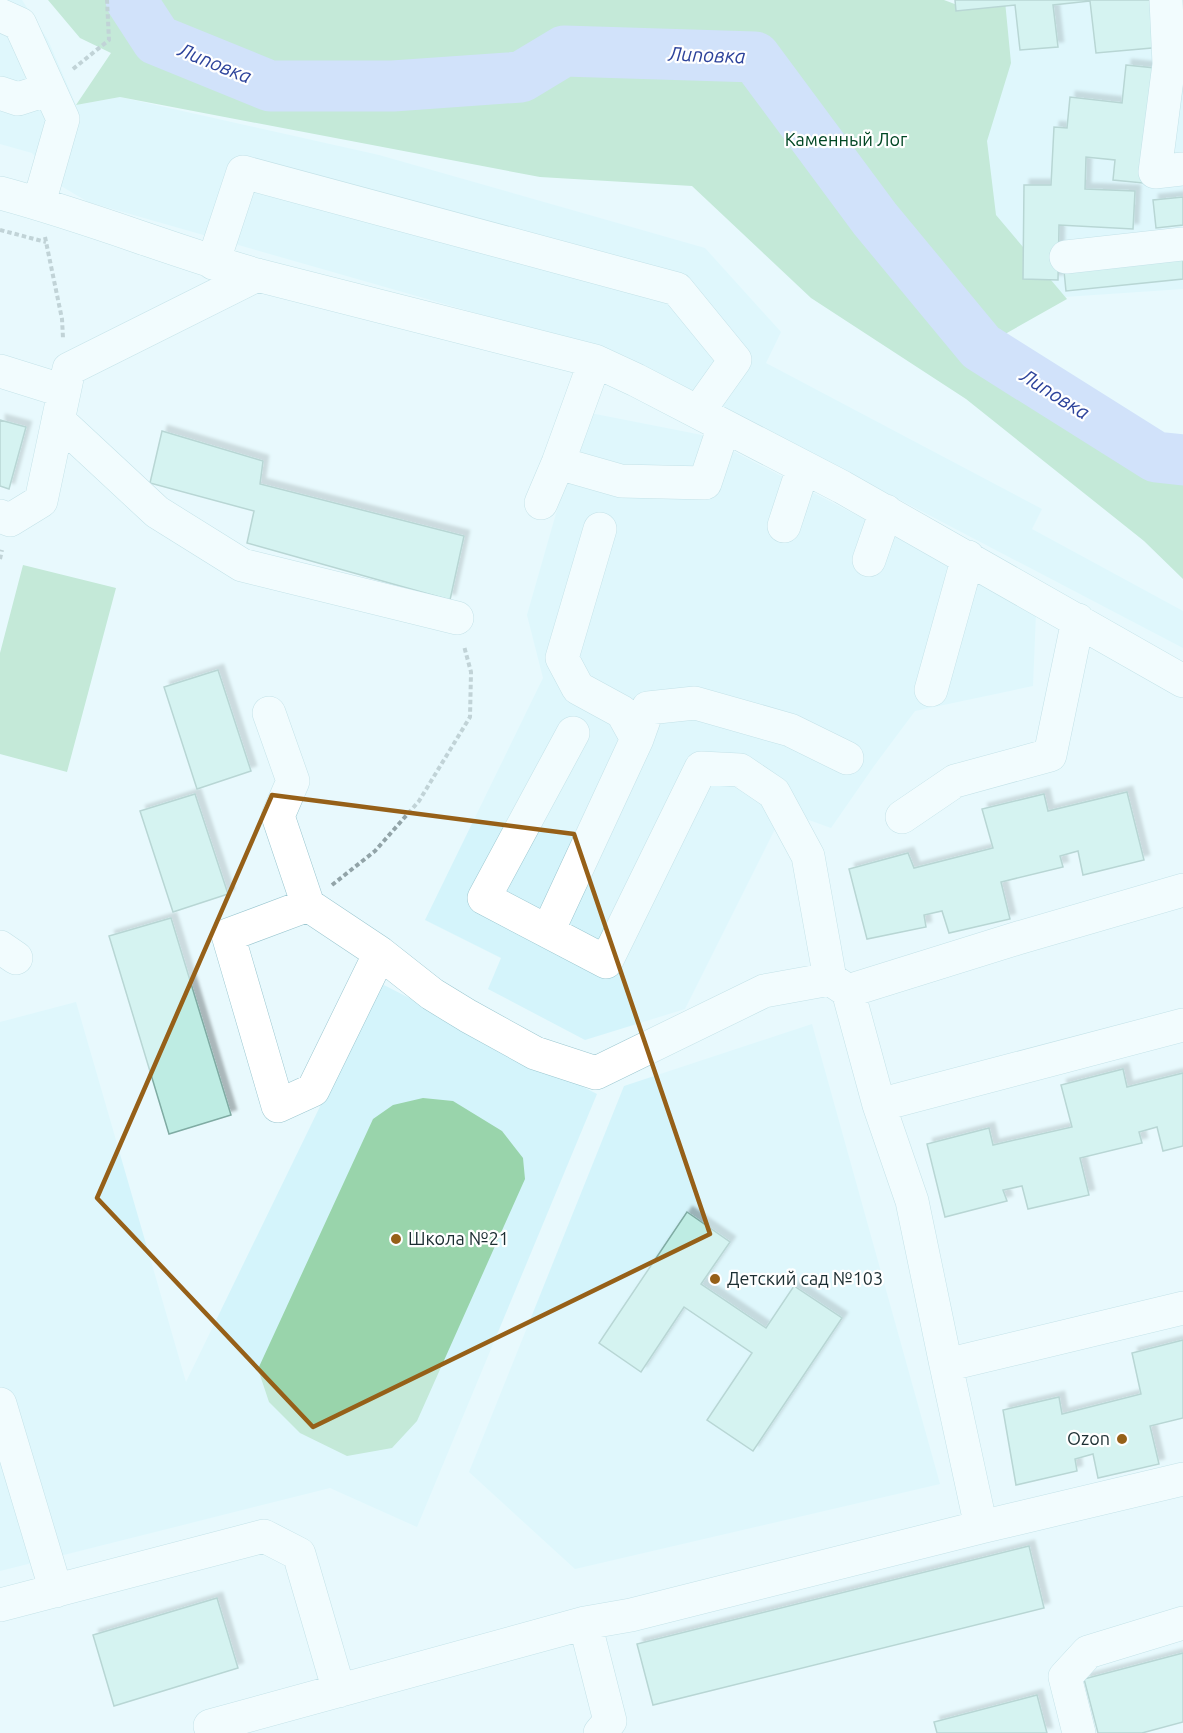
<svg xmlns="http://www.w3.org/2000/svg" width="1183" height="1733" viewBox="0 0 1183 1733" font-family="Ubuntu,sans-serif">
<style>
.built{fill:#d4f4fb}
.green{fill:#99d4ab}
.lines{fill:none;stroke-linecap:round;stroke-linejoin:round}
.river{stroke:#b5c6f6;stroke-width:51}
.building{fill:#beece3;stroke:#7faba3;stroke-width:1.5;filter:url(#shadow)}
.minor-casing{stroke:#9bc7d0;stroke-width:34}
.path{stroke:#92a4a8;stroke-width:4;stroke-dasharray:4.5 3;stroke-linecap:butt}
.minor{stroke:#fff;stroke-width:33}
.marked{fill:none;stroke:#966018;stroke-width:4.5;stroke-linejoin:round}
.poi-dot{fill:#966018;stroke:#fff;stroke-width:2}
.labels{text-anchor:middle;stroke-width:4.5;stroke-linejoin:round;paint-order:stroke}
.park-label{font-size:18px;fill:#004623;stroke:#fff}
.poi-label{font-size:18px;fill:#1c2e32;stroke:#fff;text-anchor:start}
.water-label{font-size:20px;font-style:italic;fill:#2d439b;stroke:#fff}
</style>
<defs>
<filter id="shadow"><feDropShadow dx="5.5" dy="-5.5" stdDeviation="1.5" flood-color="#0004"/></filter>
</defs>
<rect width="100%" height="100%" fill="#e8f9fd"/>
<path class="built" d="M 0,0 L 22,0 L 48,40 L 76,105 L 120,97 L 379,155 L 705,248 L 781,332 L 766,363 L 1042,509 L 1032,529 L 1183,611 L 1183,648 L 623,355 L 88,202 L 56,183 L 32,153 L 0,144 Z
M 1002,0 L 1183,0 L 1183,289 L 1064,297 L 992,213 L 983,139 Z
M 585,412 L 702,435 L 916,546 L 1036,612 L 1033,686 L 915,711 L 874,766 L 831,828 L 784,811 L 685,1009 L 585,1040 L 488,989 L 501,958 L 425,920 L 543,678 L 527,615 Z
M 380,983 L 597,1094 L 417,1527 L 330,1488 L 0,1571 L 0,1022 L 76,1002 L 186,1382 Z
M 812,1024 L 940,1484 L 575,1569 L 469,1472 L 624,1086 Z"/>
<path class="green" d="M 48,0 L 944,0 L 960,6 L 1005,1 L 1011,63 L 987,141 L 996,215 L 1067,299 L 982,347 L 1156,457 L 1183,460 L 1183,579 L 1144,541 L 966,399 L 811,298 L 692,186 L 540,177 L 120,97 L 76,105 L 111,53 L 80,38 Z
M 23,565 L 116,588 L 67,772 L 0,754 L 0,653 Z
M 423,1098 L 453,1101 L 502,1131 L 523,1158 L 525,1179 L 417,1421 L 392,1448 L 347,1456 L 300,1433 L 269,1402 L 258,1369 L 373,1119 L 393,1105 Z"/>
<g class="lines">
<path class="river" d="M 131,0 L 157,40 L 270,86 L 393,86 L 521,77 L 564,51 L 755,57 L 875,219 L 981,347 L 1156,457 L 1183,460"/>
</g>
<path class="building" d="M 955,0 L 1158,0 L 1163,47 L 1096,53 L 1090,1 L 1053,5 L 1058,47 L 1020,50 L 1015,5 L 956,11 Z
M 1126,65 L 1155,68 L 1143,183 L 1113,180 L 1115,160 L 1086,157 L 1085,189 L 1135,191 L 1133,229 L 1059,225 L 1058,280 L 1023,279 L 1024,185 L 1051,185 L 1054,127 L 1067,128 L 1070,97 L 1122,103 Z
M 1183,197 L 1183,225 L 1156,228 L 1153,200 Z
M 1183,249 L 1183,279 L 1066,291 L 1063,261 Z
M 0,420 L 26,427 L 9,489 L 0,486 Z
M 162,431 L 263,461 L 260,484 L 464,536 L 450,600 L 247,543 L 254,511 L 150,483 Z
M 218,670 L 251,771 L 197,789 L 164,687 Z
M 1127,792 L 1144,860 L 1083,875 L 1078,851 L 1060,856 L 1063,867 L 1001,882 L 1010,919 L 949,933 L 942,911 L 924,915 L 926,927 L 867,939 L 849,869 L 908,853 L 914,868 L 993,848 L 982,809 L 1044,794 L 1048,811 Z
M 195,794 L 228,894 L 173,912 L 140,811 Z
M 171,918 L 231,1115 L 169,1134 L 109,936 Z
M 1123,1069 L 1127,1087 L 1183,1073 L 1183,1146 L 1163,1151 L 1157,1127 L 1139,1132 L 1142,1143 L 1080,1158 L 1089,1195 L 1028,1209 L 1022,1186 L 1003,1190 L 1007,1201 L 945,1217 L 927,1144 L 989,1128 L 993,1145 L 1072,1127 L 1061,1085 Z
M 687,1212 L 730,1242 L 701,1284 L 766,1328 L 794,1286 L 842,1318 L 753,1451 L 707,1420 L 752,1353 L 684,1307 L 641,1372 L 599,1343 Z
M 1183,1340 L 1183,1418 L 1150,1426 L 1159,1464 L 1098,1478 L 1093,1454 L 1075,1459 L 1077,1471 L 1016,1485 L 1003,1410 L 1059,1397 L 1062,1414 L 1141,1394 L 1132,1353 Z
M 1029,1546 L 1044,1608 L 653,1705 L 637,1644 Z
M 217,1598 L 238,1668 L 114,1706 L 93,1635 Z
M 1183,1653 L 1183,1722 L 1142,1733 L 1098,1733 L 1084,1679 Z
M 1037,1695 L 1047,1733 L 937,1733 L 934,1722 Z"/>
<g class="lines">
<defs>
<path id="minor" d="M 1166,0 L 1169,64
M 0,15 L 20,24 L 63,119 L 39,203
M 1183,63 L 1169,64 L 1155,172 L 1183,169
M 0,93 L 18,99 L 49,89
M 0,193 C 87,216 170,250 257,275 L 595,361 L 636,380 L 842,487 L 1183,681
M 1066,257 L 1183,244
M 213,263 L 243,172 L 677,289 L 735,360 L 698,412
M 0,371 L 64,391
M 58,420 L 157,512 L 242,565 L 457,618
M 558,463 L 621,481 L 705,483 L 724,426
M 541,503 L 558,463 L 595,361
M 0,516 L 10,520 L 41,501 L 69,369 L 257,275
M 784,526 L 803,468
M 869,560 L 886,511
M 931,690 L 968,557
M 269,713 L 293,781 L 278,816 L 308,905
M 573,733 L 484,898 L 606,962 L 701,768 L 740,770 L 774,793 L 808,856 L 830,979
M 637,739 L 648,708 L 695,703 L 790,730 L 847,758
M 902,817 L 955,781 L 1050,755 L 1078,620
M 548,931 L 637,739 L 622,712 L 578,688 L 562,658 L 600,529
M 0,947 L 16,958
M 380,953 L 313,1090 L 278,1106 L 228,935 L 308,905 L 380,953 L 432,994 L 468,1016 L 535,1053 L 596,1073 L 764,991 L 830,979 L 848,991 L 1018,938 L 1183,890
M 848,991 L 879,1105 L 1183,1025
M 879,1105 L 912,1201 L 946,1365 L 1183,1308
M 0,1404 L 56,1591
M 981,1527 L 1183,1479
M 0,1605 L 264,1536 L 299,1554 L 339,1691
M 585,1623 L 610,1721 L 600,1733
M 210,1726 L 585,1623 L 631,1615 L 981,1527 L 946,1365
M 1079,1733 L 1065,1677 L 1088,1652 L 1183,1623"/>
</defs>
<use href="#minor" class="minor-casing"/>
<path class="path" d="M 73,69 L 109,40 L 107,0
M 0,230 L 46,242
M 45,237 L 62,319 L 63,338
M 0,559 L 2,550
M 332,885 L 375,851 L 419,801 L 470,717 L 471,672 L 464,646"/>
<use href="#minor" class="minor"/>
</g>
<path d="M0 0H1183V1733H0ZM 272,795 L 574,834 L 710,1234 L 313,1427 L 97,1198 Z" fill="#e8f9fd" fill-opacity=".55" fill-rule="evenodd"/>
<path class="marked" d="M 272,795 L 574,834 L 710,1234 L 313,1427 L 97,1198 Z"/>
<g class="poi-dot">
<circle cx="396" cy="1239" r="6"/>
<circle cx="715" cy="1279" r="6"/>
<circle cx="1122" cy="1439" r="6"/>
</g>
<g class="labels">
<g class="park-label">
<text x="846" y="146">Каменный Лог</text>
</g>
<g class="poi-label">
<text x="408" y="1245">Школа №21</text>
<text x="727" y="1285">Детский сад №103</text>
<text x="1110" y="1445" text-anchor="end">Ozon</text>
</g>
<g class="water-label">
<text transform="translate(707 55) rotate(2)" y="7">Липовка</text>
<text transform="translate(215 63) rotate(22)" y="7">Липовка</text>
<text transform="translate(1055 394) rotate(32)" y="7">Липовка</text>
</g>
</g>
</svg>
